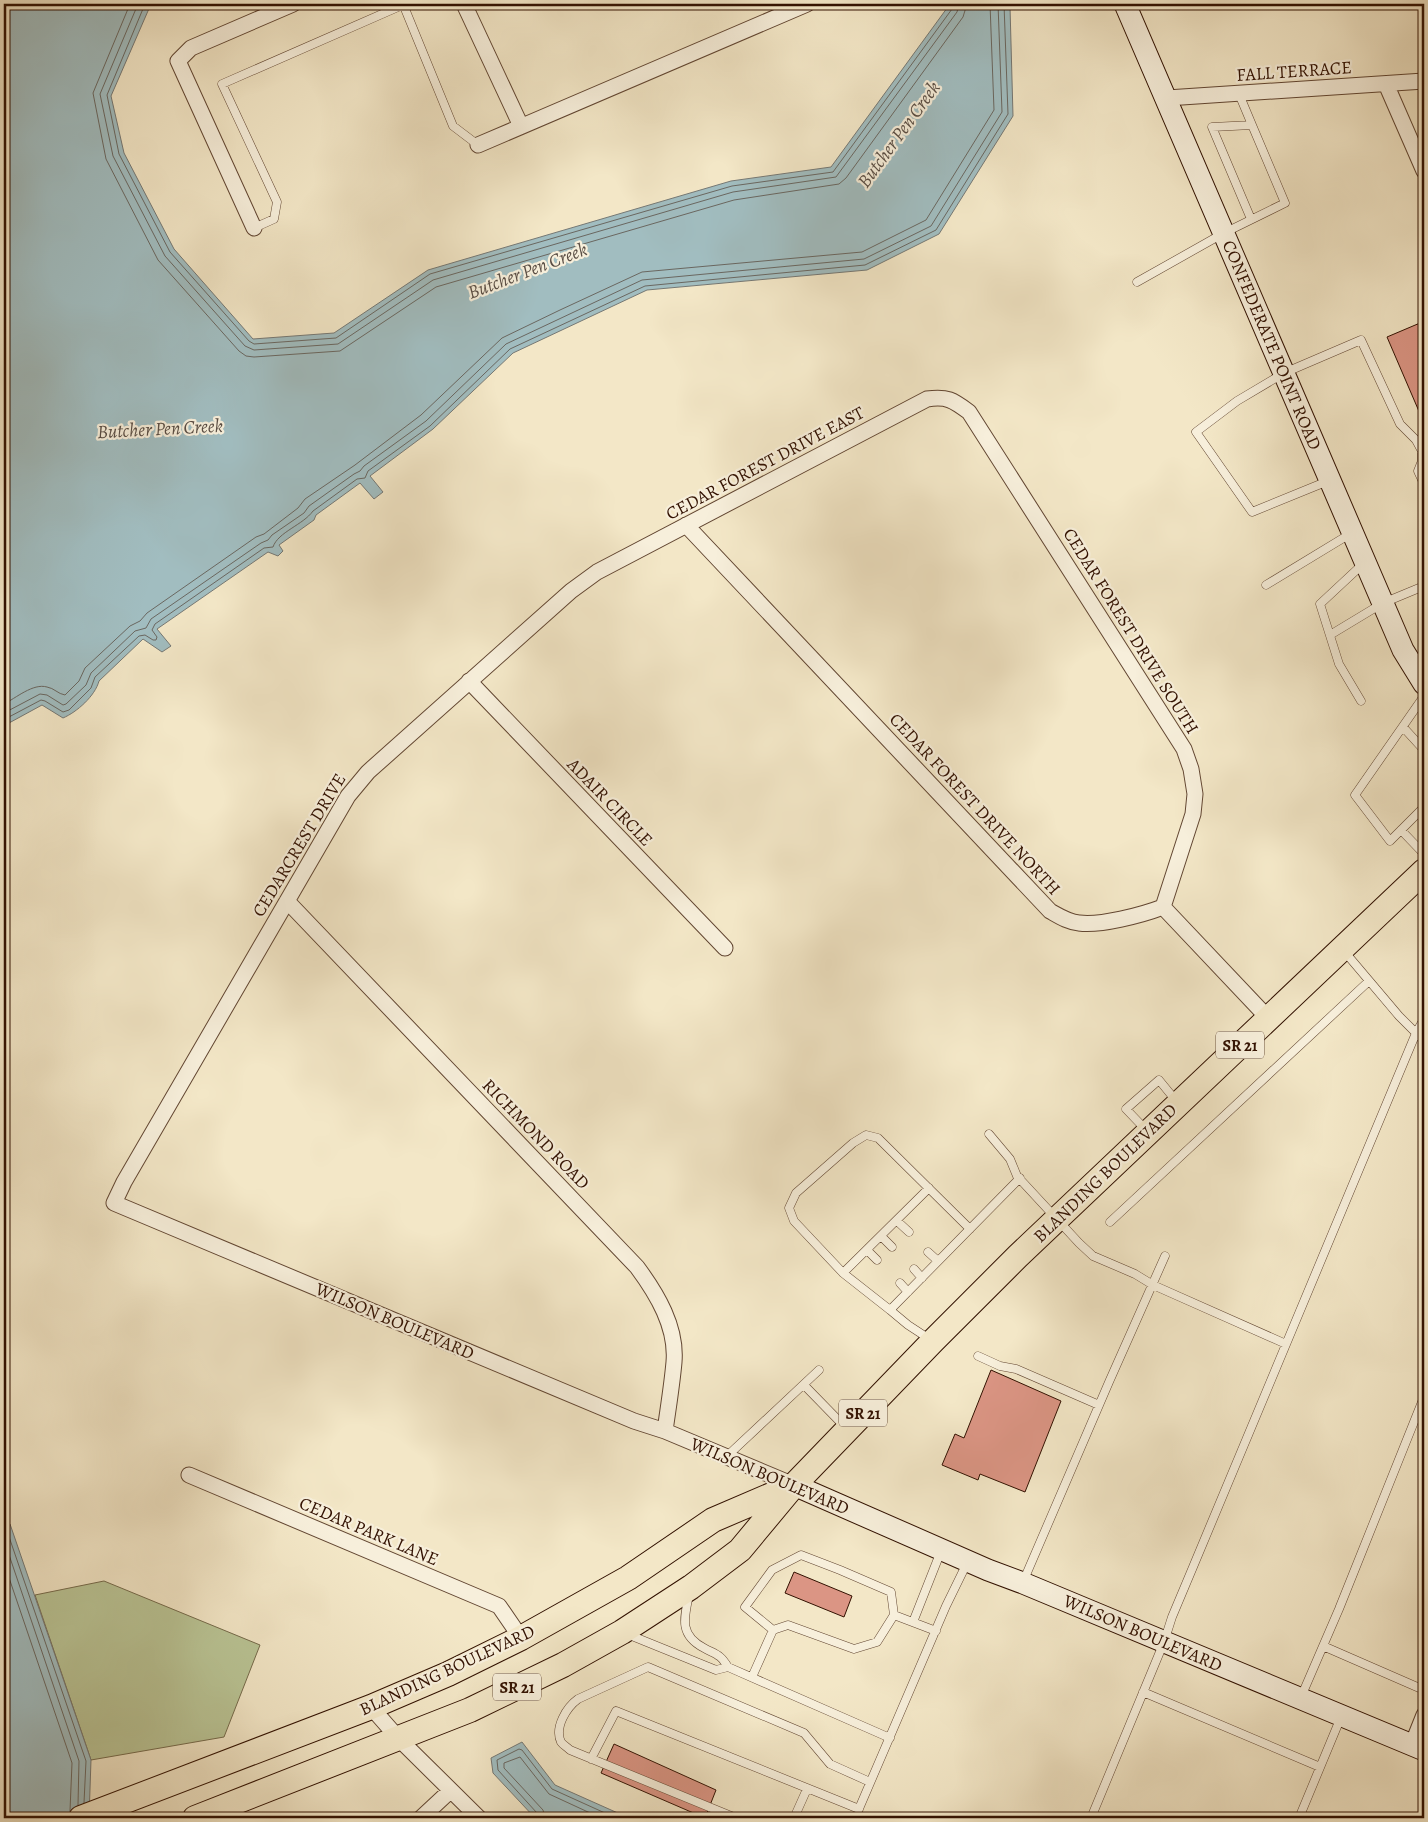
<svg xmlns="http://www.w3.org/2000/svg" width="1428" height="1822" viewBox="0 0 1428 1822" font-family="Alegreya,serif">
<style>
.green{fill:#bac596;stroke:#766b4c}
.water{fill:#a1bdc0;stroke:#757874}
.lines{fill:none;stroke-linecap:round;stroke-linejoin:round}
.shore{stroke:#6a6760;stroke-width:1}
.building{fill:#db9584;stroke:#321101}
.lane-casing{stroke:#624632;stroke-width:9}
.street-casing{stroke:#624632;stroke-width:17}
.secondary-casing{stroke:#321101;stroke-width:23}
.primary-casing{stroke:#321101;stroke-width:26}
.lane{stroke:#f7efdb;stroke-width:8}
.street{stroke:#f7efdb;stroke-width:15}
.secondary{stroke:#f7efdb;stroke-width:21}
.primary{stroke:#f3e7c7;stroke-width:24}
.labels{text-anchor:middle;stroke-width:4.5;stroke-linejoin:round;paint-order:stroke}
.shield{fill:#f7efdb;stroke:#6d5442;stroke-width:1}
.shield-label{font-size:16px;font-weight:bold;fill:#321101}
.street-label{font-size:18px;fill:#321101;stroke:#f7efdb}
.water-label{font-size:19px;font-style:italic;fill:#594d44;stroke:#f7efdb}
</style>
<rect width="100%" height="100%" fill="#f3e7c7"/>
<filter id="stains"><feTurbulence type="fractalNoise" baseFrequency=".004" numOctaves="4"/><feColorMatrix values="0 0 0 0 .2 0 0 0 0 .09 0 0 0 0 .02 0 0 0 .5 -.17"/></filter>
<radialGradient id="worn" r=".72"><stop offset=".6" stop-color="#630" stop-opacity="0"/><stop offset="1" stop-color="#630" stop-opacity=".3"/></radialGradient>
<path class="green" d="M 104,1581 L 260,1645 L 224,1737 L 91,1760 L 35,1595 Z"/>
<path class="water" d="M 4,4 L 151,4 L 111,96 L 124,153 L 174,249 L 253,339 L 334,333 L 428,270 L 731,181 L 831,167 L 950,4 L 1008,4 L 1010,7 L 1013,116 L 939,234 L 867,270 L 647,290 L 513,353 L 433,429 L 370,476 L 383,492 L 374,499 L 360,483 L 316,515 L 314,520 L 279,545 L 283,551 L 278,556 L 268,552 L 157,629 L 171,646 L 162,652 L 143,639 L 99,681 C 95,696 77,712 63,718 L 42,705 L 9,723 L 4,741 Z
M 4,1518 L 10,1524 L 91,1760 L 89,1818 L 4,1818 Z
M 522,1742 L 555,1785 L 629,1818 L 535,1818 L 493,1773 L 491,1758 Z"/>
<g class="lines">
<path class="shore" d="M 130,4 L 93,93 L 106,159 L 158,260 L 239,351 L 246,356 L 254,357 L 340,351 L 436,287 L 734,200 L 839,184 L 846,178 L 963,17 L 967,4
M 138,4 L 100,94 L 113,156 L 165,256 L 245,346 L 254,350 L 338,344 L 433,280 L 733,192 L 836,177 L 957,12 L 959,4
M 145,4 L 107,95 L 119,154 L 170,252 L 249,341 L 254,344 L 336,338 L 430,274 L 732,186 L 833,172 L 952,9 L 953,4
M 4,704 C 16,698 33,683 47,687 C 54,688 58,694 65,695 L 79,681 L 85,668 L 130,626 L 140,621 L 147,613 L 256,537 L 264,534 L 298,508 L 305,499 L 355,465 L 421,415 L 502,338 L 560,310 L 642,272 L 862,252 L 926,220 L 994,110 L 990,4
M 4,713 L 40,694 L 47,695 L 63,705 L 66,704 L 86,685 L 91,673 L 135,631 L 146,628 L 151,619 L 261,543 L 268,540 L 272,535 L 304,513 L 309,506 L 354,474 L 360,471 L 364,466 L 426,421 L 506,344 L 642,280 L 864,259 L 931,226 L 1002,112 L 998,4
M 4,722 L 7,718 L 41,700 L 45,701 L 63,712 L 69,710 L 91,688 L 95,677 L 139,636 L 145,635 L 153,640 L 156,640 L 157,637 L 152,630 L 155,624 L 264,548 L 273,547 C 278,532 303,525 313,511 L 357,479 L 365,478 L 368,471 L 430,426 L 510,349 L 645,286 L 865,265 L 936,230 L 1008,114 L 1004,4
M 4,1525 L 6,1528 L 86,1761 L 84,1803
M 4,1540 L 79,1761 L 78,1805
M 4,1563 L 72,1763 L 70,1811
M 539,1818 L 537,1813 L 498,1770 L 497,1760 L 519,1749 L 522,1750 L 552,1789 L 616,1818
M 545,1818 L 543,1810 L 504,1768 L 504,1763 L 520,1757 L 549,1794 L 601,1818"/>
</g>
<path class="building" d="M 1420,323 L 1424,333 L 1424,423 L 1387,337 Z
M 991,1370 L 1061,1401 L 1025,1492 L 980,1474 L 978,1480 L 942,1465 L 955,1434 L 964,1438 Z
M 794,1572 L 852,1596 L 844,1617 L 785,1593 Z
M 614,1744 L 716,1790 L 705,1818 L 601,1773 Z"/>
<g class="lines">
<defs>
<path id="lane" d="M 403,4 L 453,126 L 478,145
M 1239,94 L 1252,125
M 254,228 L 274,219 L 277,202 L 222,84 L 405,4
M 1137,282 L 1224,233 L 1285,203 L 1252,125 L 1212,127 L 1251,219
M 1328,481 L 1252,512 L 1196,432 L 1237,401 L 1284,373 L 1361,340 L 1400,424 L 1416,440 L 1422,451 L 1422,461 L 1418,471 L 1424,484
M 1266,585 L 1350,534
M 1330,635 L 1383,603 L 1424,586
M 1424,696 L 1355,795 L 1390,841 L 1424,807
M 1361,701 L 1339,664 L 1320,604 L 1364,563
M 1403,727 L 1424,750
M 1401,830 L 1424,854
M 1344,951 L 1399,1016 L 1424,1041
M 1147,1131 L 1126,1109 L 1159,1080 L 1177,1102
M 989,1134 L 1010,1159 L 1017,1176 L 1079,1243 L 1093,1256 L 1135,1274 L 1153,1285 L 1286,1344
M 897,1221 L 909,1232
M 1110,1222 L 1369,981
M 881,1236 L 892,1247
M 867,1250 L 877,1260
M 928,1252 L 938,1261
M 914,1269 L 922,1278
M 843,1273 L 929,1188
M 900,1283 L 908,1292
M 890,1310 L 843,1273 L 794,1221 L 789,1208 L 796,1193 L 853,1143 L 866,1135 L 878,1138 L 970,1229
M 931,1340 L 908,1325 L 890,1310 L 1020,1178
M 978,1356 L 1000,1366 L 1016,1369 L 1099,1405
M 804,1385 L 846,1428
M 725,1458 L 819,1370
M 1023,1582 L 1109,1382 L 1165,1256
M 689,1595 C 684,1618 679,1635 704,1648 C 717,1655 720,1654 728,1667 L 890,1738
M 894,1615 L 936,1631
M 913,1622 L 941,1551
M 627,1634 L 716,1670 L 728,1667
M 1323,1646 L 1424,1690
M 752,1677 L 773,1630 L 788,1625 L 854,1649 L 877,1642 L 894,1615 L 891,1592 L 840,1570 L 801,1555 L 772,1570 L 745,1607 L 773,1630
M 1143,1692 L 1320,1767
M 1301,1697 L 1339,1609 L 1424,1397
M 591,1759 L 616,1711 L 859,1809
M 736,1818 L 570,1750 C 567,1747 563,1745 561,1742 C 554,1727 567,1707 578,1699 L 648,1667 L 804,1733 L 830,1764 L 870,1782
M 794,1818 L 807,1789
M 855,1818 L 946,1606 L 968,1561
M 1091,1818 L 1164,1642 L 1172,1617 L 1193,1567 L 1416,1033 L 1424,1019
M 1299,1818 L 1341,1717"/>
<path id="street" d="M 464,4 L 521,126
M 1386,84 L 1424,171
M 1167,98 L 1424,81
M 478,145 L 807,4
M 254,228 L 178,61 L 191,48 L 293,4
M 686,525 L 1050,911 C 1059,916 1068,922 1079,923 C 1100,926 1142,915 1163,907
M 469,681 L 725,948
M 287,901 L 637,1267 C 657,1294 677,1327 674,1362 C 672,1385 668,1409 665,1431
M 1163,907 L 1268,1018
M 189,1475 L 499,1606 L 521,1638
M 794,1485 L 665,1431 L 634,1421 L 114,1203 L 124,1182 L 348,796 L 368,772 L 571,591 L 597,572 L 927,399 C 947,396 953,400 969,412 L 1184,749 L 1191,769 L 1195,794 L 1193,814 L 1163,907
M 371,1707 L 399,1739 L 479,1818
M 1412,1745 L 1424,1715
M 421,1818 L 450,1791"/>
<path id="secondary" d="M 1125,4 L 1403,650 L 1424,684
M 794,1485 L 988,1570 L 1023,1583 L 1424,1750"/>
<path id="primary" d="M 81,1818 L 371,1707 L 448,1674 L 521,1638 L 628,1578 L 713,1520 L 790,1487
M 195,1818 L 470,1710 L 563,1665 L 622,1632 L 691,1587 L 740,1550 L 794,1485 L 933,1341 L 1018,1256 L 1424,871"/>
</defs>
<use href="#lane" class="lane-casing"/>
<use href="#street" class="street-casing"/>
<use href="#secondary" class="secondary-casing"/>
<use href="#primary" class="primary-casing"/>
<use href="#lane" class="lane"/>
<use href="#street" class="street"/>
<use href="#secondary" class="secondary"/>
<use href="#primary" class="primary"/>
</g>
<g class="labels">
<g class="shield">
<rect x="1216" y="1031.5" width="48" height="27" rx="4"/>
<rect x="839" y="1399.5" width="48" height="27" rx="4"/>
<rect x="493" y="1673.5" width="48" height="27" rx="4"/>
</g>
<g class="shield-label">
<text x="1240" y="1051">SR 21</text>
<text x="863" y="1419">SR 21</text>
<text x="517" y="1693">SR 21</text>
</g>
<g class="street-label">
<text transform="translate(1294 71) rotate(-4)" y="6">FALL TERRACE</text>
<text transform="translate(1272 345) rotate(67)" y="6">CONFEDERATE POINT ROAD</text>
<text transform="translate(765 463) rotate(-28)" y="6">CEDAR FOREST DRIVE EAST</text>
<text transform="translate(1131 631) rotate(58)" y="6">CEDAR FOREST DRIVE SOUTH</text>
<text transform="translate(610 802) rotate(46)" y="6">ADAIR CIRCLE</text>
<text transform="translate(975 804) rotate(47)" y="6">CEDAR FOREST DRIVE NORTH</text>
<text transform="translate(299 845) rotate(-59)" y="6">CEDARCREST DRIVE</text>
<text transform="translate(536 1134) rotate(46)" y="6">RICHMOND ROAD</text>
<text transform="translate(1105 1173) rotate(-44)" y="6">BLANDING BOULEVARD</text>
<text transform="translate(395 1321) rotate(23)" y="6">WILSON BOULEVARD</text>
<text transform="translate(770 1476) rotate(23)" y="6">WILSON BOULEVARD</text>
<text transform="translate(369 1531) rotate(23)" y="6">CEDAR PARK LANE</text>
<text transform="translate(1143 1633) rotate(23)" y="6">WILSON BOULEVARD</text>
<text transform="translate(447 1670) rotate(-25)" y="6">BLANDING BOULEVARD</text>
</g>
<g class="water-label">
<text transform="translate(898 134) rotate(-54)" y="7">Butcher Pen Creek</text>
<text transform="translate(527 270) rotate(-21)" y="7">Butcher Pen Creek</text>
<text transform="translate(160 428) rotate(-3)" y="7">Butcher Pen Creek</text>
</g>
</g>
<rect width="1428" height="1822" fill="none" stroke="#f3e7c7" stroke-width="20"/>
<rect x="5" y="5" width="1418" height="1812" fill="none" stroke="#321101" stroke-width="2.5"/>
<rect x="10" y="10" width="1408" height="1802" fill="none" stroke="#321101"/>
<rect width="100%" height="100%" filter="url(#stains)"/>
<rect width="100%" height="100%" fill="url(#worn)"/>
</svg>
